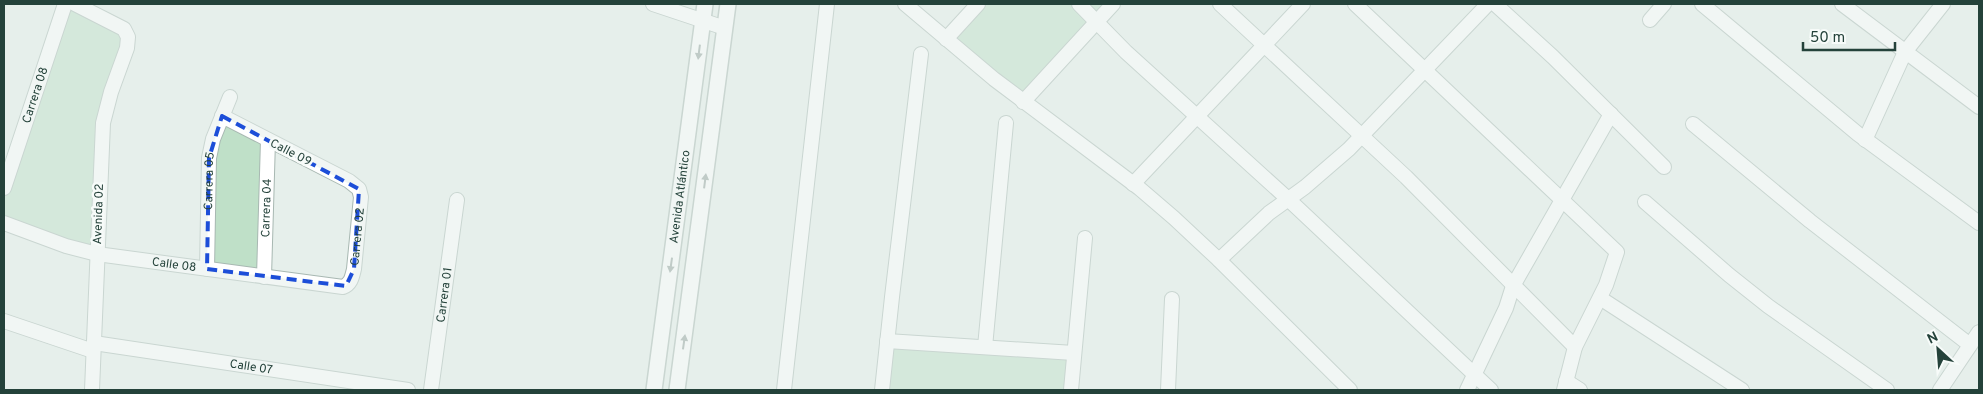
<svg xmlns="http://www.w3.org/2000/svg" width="1983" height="394" viewBox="0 0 1983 394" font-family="Overpass,sans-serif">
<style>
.green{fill:#bfe0c8}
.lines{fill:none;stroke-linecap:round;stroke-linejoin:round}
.minor-casing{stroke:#a8b8b2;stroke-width:16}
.tertiary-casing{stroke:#a8b8b2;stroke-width:18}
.minor{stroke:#fff;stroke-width:14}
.tertiary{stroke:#fff;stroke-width:15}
.oneway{fill:#92a09c}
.marked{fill:none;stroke:#1d4ed8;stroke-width:4;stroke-dasharray:10 6;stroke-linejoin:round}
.labels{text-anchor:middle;stroke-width:5;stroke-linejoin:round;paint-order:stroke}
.street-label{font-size:12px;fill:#24423a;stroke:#f7fbf9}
</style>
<rect width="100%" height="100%" fill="#e6efeb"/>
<path class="green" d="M 65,4 L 124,29 L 111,92 L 97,254 L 4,223 L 4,188 Z
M 978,4 L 1113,4 L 1023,102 L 946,39 Z
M 222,116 L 268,140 L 264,277 L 207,269 L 208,177 Z
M 887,341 L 1074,353 L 1071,390 L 882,390 Z"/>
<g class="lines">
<defs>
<g id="minor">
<path d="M 75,4 L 124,29 L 128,37 L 127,48 L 111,92 L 103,123 L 92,390"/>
<path d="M 653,4 L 725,28"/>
<path d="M 905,4 L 994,79 L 1139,188 L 1174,218 L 1219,260 L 1350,390"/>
<path d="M 1079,4 L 1126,52 L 1288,199 L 1491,390"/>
<path d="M 1220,4 L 1406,177 L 1575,347"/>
<path d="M 1355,4 L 1617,252 L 1606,285 L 1575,347 L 1564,390"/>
<path d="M 1495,4 L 1553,57 L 1664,167"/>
<path d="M 1702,4 L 1858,134 L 1979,223"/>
<path d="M 1842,4 L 1979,107"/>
<path d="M 1650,20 L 1664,4"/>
<path d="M 946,39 L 978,4"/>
<path d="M 1023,102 L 1113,4"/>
<path d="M 1693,124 L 1810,221 L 1970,345"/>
<path d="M 1865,140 L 1905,52 L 1943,4"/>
<path d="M 1133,184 L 1303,4"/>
<path id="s1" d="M 4,188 L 65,4"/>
<path d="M 1645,202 L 1729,275 L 1768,306 L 1887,390"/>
<path id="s2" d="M 4,223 L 66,246 L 97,254 L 343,287 C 351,284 352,277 354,269 L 361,197 L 359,189 L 349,181 L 222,116"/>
<path d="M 1219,260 L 1269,213 L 1305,187 L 1349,149 L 1488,4"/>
<path id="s3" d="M 207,269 L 209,158 L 213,139 L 230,97"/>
<path id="s4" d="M 264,277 L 268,140"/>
<path d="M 1600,298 L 1742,390"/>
<path d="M 4,321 L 93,351"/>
<path d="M 887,341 L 1074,353"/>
<path id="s5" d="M 94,343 L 408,390"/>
<path d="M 985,347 L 1006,123"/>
<path d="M 1566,381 L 1580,390"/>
<path id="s6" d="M 431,390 L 457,200"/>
<path d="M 784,390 L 827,4"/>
<path d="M 882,390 L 892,297 L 921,54"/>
<path d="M 1071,390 L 1085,238"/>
<path d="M 1168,390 L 1172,299"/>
<path d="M 1467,390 L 1506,308 L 1513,286 L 1611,114"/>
<path d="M 1940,390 L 1979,332"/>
</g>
<g id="tertiary">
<path id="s7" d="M 654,390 L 705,4"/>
<path d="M 677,390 L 728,4"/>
</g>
</defs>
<use href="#minor" class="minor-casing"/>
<use href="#tertiary" class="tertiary-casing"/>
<use href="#minor" class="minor"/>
<use href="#tertiary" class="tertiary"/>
</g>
<defs><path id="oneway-solid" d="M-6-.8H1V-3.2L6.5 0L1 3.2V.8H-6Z" transform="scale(1.25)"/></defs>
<g class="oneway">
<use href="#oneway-solid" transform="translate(699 52) rotate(97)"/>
<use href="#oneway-solid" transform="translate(705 181) rotate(-83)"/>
<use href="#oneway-solid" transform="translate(671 265) rotate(98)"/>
<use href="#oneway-solid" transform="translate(684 342) rotate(-82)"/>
</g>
<path d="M0 0H1983V394H0ZM 222,116 L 359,189 L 354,269 L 346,286 L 207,269 L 209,158 Z" fill="#e6efeb" fill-opacity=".55" fill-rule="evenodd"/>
<path class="marked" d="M 222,116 L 359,189 L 354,269 L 346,286 L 207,269 L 209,158 Z"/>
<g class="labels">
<g class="street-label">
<text dy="4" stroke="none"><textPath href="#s1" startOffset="98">Carrera 08</textPath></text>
<text transform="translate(291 152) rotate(27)" y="4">Calle 09</text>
<text dy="4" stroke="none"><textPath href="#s3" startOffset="88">Carrera 05</textPath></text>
<text dy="4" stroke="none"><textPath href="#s7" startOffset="195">Avenida Atlántico</textPath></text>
<text dy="4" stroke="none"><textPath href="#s4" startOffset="69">Carrera 04</textPath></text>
<text transform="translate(98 214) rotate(-88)" y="4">Avenida 02</text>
<text dy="4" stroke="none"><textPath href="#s2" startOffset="401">Carrera 02</textPath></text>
<text dy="4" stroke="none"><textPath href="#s2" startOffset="176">Calle 08</textPath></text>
<text dy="4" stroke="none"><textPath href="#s6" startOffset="96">Carrera 01</textPath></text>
<text dy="4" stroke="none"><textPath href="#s5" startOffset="159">Calle 07</textPath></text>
</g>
</g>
<rect width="1983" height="394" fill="none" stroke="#24423a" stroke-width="10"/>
<g transform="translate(1938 349) rotate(334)" stroke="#f7fbf9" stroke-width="4" paint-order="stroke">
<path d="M0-4L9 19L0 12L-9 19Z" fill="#24423a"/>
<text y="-8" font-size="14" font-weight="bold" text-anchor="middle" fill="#24423a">N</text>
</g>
<path d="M1803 42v8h92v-8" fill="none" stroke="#24423a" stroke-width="2.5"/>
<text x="1810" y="42" font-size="15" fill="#24423a" stroke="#f7fbf9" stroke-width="4" paint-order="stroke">50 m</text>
</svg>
